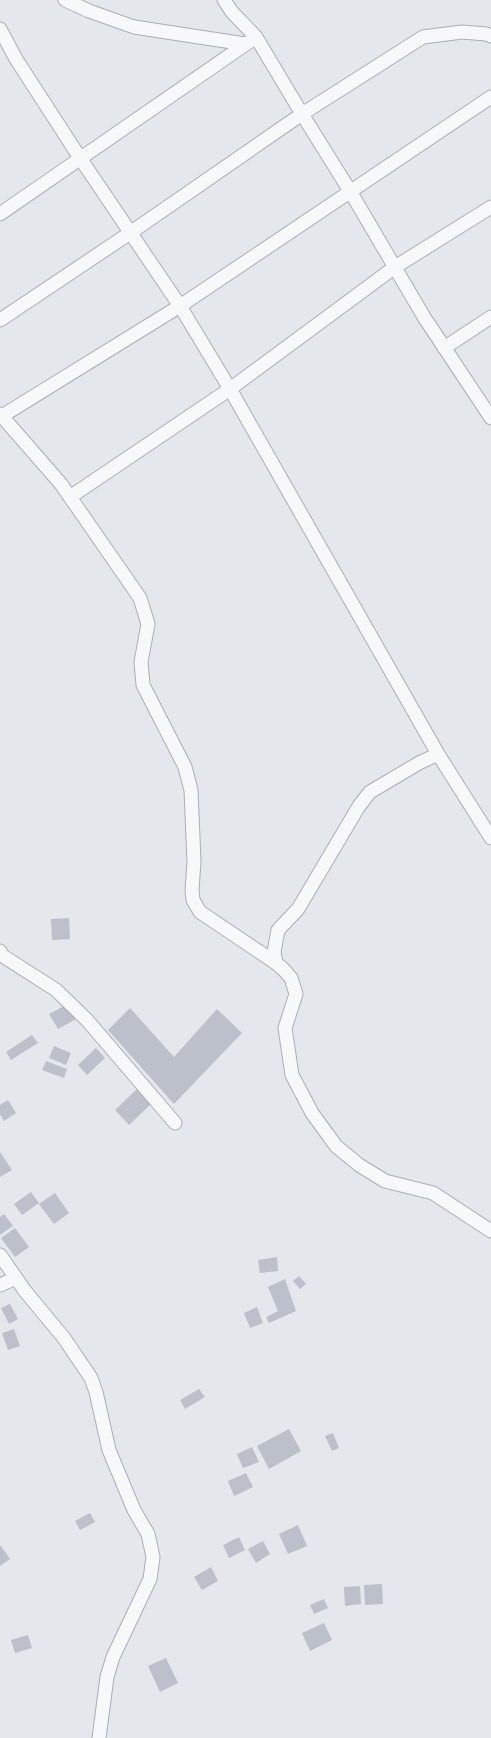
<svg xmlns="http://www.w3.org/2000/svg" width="491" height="1738" viewBox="0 0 491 1738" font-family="Rubik,sans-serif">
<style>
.building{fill:#bbc0ca}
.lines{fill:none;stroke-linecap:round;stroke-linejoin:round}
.street-casing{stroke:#a9aeb7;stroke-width:15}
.street{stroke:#f7f8fa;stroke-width:13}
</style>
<rect width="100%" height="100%" fill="#e4e7ec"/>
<path class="building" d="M 69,918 L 70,939 L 52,940 L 51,919 Z
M 68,1004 L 76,1019 L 58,1029 L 49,1014 Z
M 130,1008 L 174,1057 L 217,1009 L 242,1033 L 174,1104 L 108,1030 Z
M 32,1035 L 38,1043 L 11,1060 L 6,1052 Z
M 54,1046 L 71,1053 L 66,1065 L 49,1058 Z
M 96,1048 L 105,1058 L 87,1075 L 78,1065 Z
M 46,1061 L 67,1069 L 64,1078 L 42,1070 Z
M 137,1089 L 151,1104 L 129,1125 L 115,1110 Z
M 8,1100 L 16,1113 L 4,1121 L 0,1114 L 0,1105 Z
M 0,1152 L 12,1170 L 0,1177 Z
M 31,1192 L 39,1203 L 22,1215 L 14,1204 Z
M 55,1193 L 69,1213 L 54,1224 L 39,1204 Z
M 4,1214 L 13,1226 L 0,1235 L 0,1217 Z
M 15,1228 L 29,1247 L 15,1257 L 1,1238 Z
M 277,1257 L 278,1271 L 260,1273 L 258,1260 Z
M 299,1276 L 306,1284 L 300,1289 L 293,1281 Z
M 285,1279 L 296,1311 L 269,1323 L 266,1317 L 278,1311 L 268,1287 Z
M 10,1304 L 18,1319 L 9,1324 L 1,1308 Z
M 257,1307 L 263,1323 L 250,1328 L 244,1313 Z
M 14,1329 L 20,1346 L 8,1350 L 2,1333 Z
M 199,1389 L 205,1397 L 185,1409 L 180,1400 Z
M 289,1429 L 301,1451 L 269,1469 L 257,1446 Z
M 333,1433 L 339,1448 L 332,1451 L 325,1436 Z
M 252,1447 L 259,1462 L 243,1468 L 237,1454 Z
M 246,1473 L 253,1487 L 234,1496 L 228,1481 Z
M 90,1513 L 95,1522 L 80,1530 L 75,1521 Z
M 298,1525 L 307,1546 L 288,1554 L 279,1534 Z
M 239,1537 L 245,1550 L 229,1558 L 223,1545 Z
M 263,1541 L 270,1554 L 256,1563 L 248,1549 Z
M 0,1546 L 1,1546 L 10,1559 L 0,1566 Z
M 211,1567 L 218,1581 L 202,1590 L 194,1577 Z
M 382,1584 L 383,1604 L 365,1605 L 364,1585 Z
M 360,1586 L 361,1604 L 345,1606 L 344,1587 Z
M 324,1599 L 328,1608 L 314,1614 L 310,1605 Z
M 324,1623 L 332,1640 L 310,1651 L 302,1633 Z
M 28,1635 L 32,1648 L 15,1653 L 11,1640 Z
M 166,1658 L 178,1683 L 160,1692 L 148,1666 Z"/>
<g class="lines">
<defs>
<path id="street" d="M 65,0 L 89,11 L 134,27 L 245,44
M 0,29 L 16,59 L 80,158 L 180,306 L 230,389 L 438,754 L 491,838
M 256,37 L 302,114 L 350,191 L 424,317 L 491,418
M 0,214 L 256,37 L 232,12 L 224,0
M 0,320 L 130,233 L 302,114 L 423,37 L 462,32 L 486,34 L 491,36
M 444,348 L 491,317
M 0,414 L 61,484 L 140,598 L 148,624 L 141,662 L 143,685 L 185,767 L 191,790 L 194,862 L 192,890 L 193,900 L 200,912 L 276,963 L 284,970 L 291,978 L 296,994 L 285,1028 L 292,1075 L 312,1113 L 336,1146 L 359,1165 L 385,1181 L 433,1193 L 491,1231
M 2,416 L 180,306 L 491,97
M 70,497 L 230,389 L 395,267 L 491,207
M 0,951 L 3,956 L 56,990 L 87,1020 L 175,1123
M 276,963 L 274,952 L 278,930 L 298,909 L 359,806 L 370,792 L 419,763 L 438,754
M 0,1255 L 25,1291 L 64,1338 L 91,1378 L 96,1392 L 109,1450 L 134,1510 L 148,1534 L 153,1557 L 150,1579 L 113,1657 L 107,1677 L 99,1738
M 0,1285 L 16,1278"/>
</defs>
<use href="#street" class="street-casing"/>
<use href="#street" class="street"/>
</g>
</svg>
